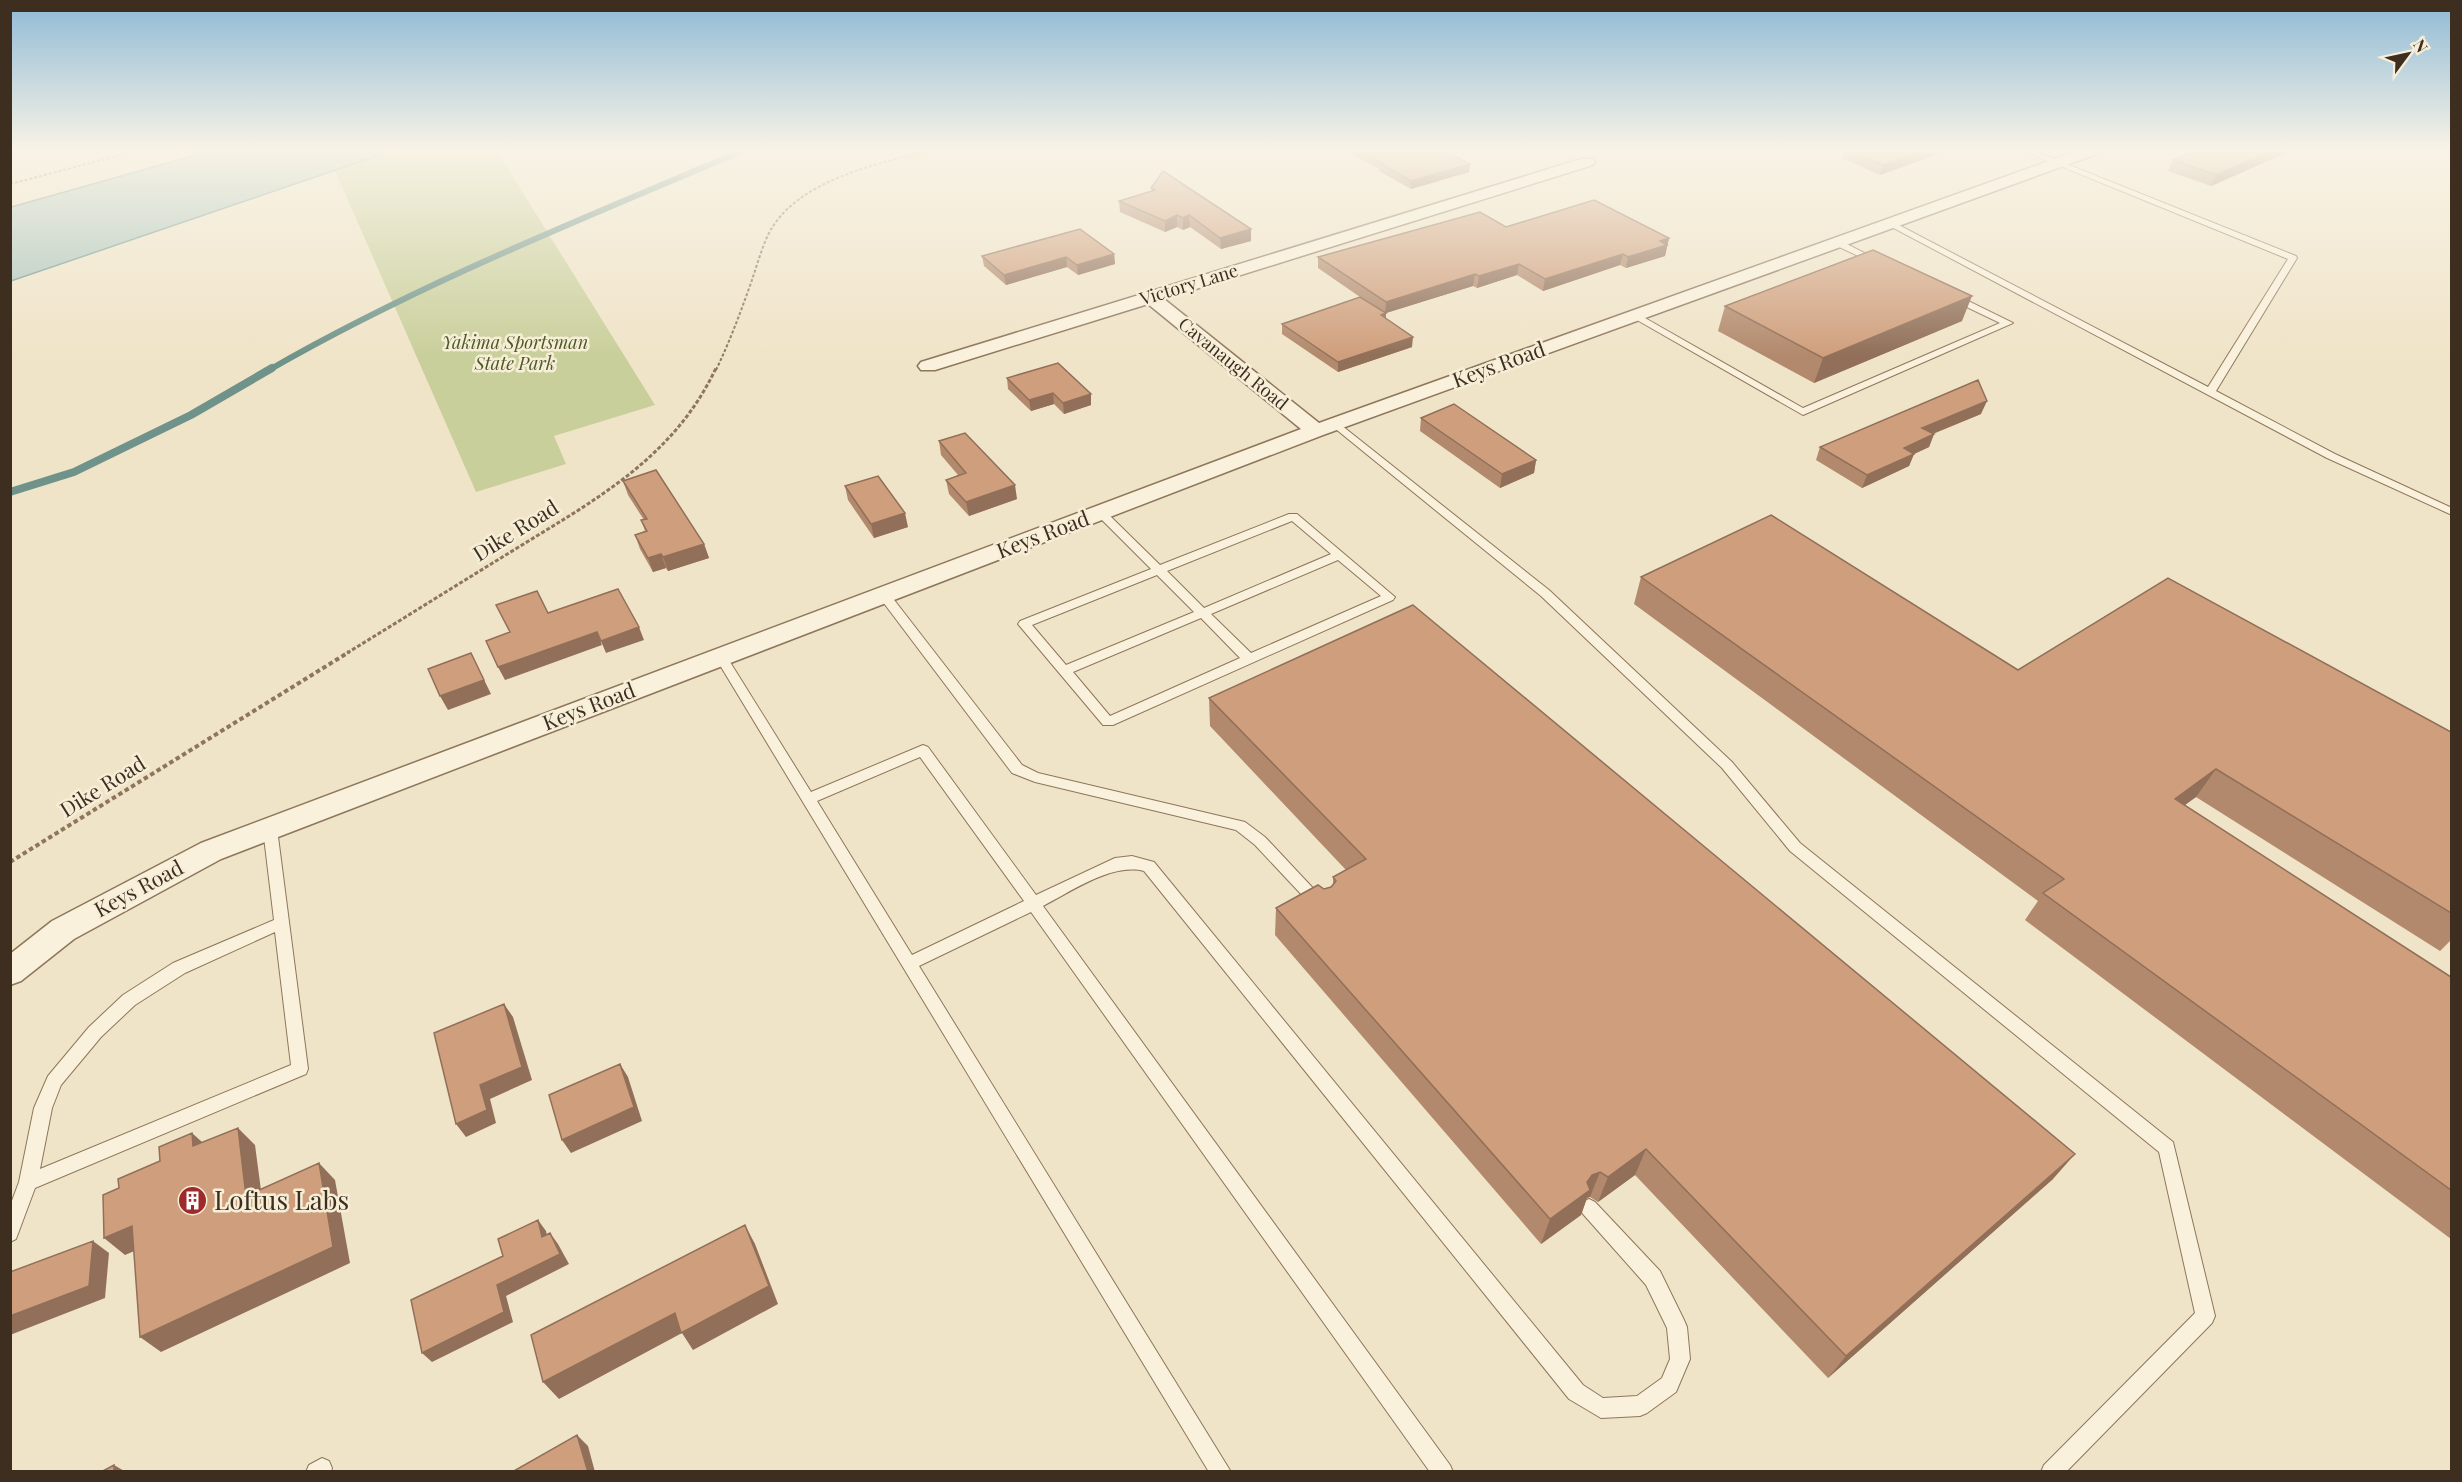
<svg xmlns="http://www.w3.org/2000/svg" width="2462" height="1482" viewBox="0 0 2462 1482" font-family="'Playfair Display',serif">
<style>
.green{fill:#c9cf9b}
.water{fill:#a9c4bc;stroke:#6f938a;stroke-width:1.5}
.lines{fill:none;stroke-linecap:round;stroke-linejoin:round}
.stream-far1{stroke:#6f938a;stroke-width:6}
.stream{stroke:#6f938a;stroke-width:8}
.service-casing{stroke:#8d765c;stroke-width:2}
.minor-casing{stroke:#8d765c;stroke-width:3}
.path-far2{stroke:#8d765c;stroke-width:2;stroke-dasharray:3 2;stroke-linecap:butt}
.path-far1{stroke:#8d765c;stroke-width:3;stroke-dasharray:4 2;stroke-linecap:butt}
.path{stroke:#8d765c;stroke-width:4;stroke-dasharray:4.5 3;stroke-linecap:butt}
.service{fill:#faf1dc;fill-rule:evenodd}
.minor{fill:#faf1dc;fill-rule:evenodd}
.wall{fill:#b2896c}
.shaded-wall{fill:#916f58}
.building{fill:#cf9f7d;stroke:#916f58;stroke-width:1.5}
.labels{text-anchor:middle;stroke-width:5;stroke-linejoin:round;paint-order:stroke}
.far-street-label{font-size:18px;fill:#3d2e20;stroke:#f7eed8}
.far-park-label{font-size:18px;font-style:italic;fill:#4d5a26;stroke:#f7eed8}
.street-label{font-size:21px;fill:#3d2e20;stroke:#f7eed8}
.near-poi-label{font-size:26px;fill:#3d2e20;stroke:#f7eed8;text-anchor:start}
</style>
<rect width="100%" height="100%" fill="#f0e4c8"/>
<path class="green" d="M 325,148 L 495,148 L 655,405 L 554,436 L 566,464 L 476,492 Z
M 891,148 L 953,148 L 907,162 Z"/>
<path class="water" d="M 221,148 L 400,148 L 11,281 L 11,207 Z"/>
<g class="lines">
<path class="stream-far1" d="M 269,370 C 422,282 587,217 749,148"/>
<path class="stream" d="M 10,492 L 74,472 L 191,415 L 272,368"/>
<defs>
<path id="service" d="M 2016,148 L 2027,148 L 2296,256 L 2297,258 L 2216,391 L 2335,454 L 2452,508 L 2452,515 L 2327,458 L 1886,224 L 1893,222 L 2208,387 L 2288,259 Z
M 1835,241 L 1841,241 L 1880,261 L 1873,263 L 1835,245 Z
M 1950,295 L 1956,295 L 2013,323 L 1803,415 L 1630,316 L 1638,314 L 1803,408 L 2000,323 L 1950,299 Z
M 1336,421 L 1549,590 L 1732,762 L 1800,843 L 2173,1142 L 2215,1316 L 2212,1323 L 2066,1472 L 2041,1472 L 2044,1465 L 2195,1313 L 2159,1152 L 1790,851 L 1722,768 L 1541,596 L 1332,426 L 1331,424 Z
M 1101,510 L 1105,511 L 1160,565 L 1289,514 L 1297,514 L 1395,597 L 1393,600 L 1113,725 L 1103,725 L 1018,624 L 1020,621 L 1151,569 L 1097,515 L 1097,511 ZM 1292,521 L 1331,554 L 1204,608 L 1167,571 ZM 1338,560 L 1381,596 L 1251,653 L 1211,614 ZM 1157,575 L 1194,612 L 1066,665 L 1032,625 ZM 1201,618 L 1240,658 L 1110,716 L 1073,672 Z
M 884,591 L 888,592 L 1022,765 L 1038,773 L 1245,822 L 1265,837 L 1325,901 L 1328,905 L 1325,909 L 1320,911 L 1315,909 L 1255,845 L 1236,830 L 1035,782 L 1012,773 L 880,598 L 878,595 L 880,592 Z
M 721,653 L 725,654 L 811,792 L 923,745 L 928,747 L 1036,895 L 1115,858 L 1132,856 L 1154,862 L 1583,1385 L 1603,1398 L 1637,1396 L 1662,1378 L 1670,1359 L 1667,1328 L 1646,1285 L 1583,1214 L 1580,1208 L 1583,1202 L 1589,1199 L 1595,1202 L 1660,1271 L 1684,1320 L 1687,1327 L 1690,1359 L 1676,1392 L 1647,1413 L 1640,1416 L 1601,1418 L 1569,1399 L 1144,871 C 1112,863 1072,891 1043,906 L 1450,1465 L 1453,1472 L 1430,1472 L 1031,912 L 919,966 L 1231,1472 L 1209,1472 L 715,657 ZM 920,757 L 1024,901 L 912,955 L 817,801 Z
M 270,824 L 275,825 L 277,829 L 308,1069 L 306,1074 L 35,1188 L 16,1239 L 10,1242 L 10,1206 L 19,1182 L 34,1108 L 48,1076 L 89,1027 L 123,995 L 173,963 L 274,920 L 263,829 L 265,825 ZM 275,932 L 291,1065 L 40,1169 L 52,1108 L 61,1085 L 101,1037 L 135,1005 L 185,973 Z
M 322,1458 L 329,1461 L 332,1468 L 331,1472 L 306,1472 L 309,1465 Z"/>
<path id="minor" d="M 2085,148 L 2108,148 L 2105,151 L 1323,435 L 221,859 L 74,939 L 21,981 L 10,985 L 10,954 L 52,921 L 201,843 L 1301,429 L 1148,304 L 935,370 L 921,370 L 918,366 L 921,362 L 1581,159 L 1593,159 L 1595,162 L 1593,165 L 1164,299 L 1319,423 Z"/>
</defs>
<use href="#service" class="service-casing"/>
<use href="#minor" class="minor-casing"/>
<path class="path-far2" d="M 10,184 L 148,148
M 716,370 C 730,341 741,311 752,280 C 757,265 762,247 769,233 C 798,178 883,163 937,148"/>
<path class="path-far1" d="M 347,653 C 401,620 455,586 509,553 C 591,502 673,460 716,368"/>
<path class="path" d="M 10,862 L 349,652"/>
<use href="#service" class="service"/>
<use href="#minor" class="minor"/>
</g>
<path class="wall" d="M 1344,148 L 1440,148 L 1469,172 L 1411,189 L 1379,171 L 1379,169 L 1344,150 Z
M 1848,148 L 1954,148 L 1880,175 L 1842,158 L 1845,149 Z
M 2185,148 L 2292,148 L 2290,151 L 2211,186 L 2168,171 L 2173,160 L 2192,152 L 2184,149 Z
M 1151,188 L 1251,229 L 1251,241 L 1221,249 L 1190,227 L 1183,230 L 1177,227 L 1165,232 L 1120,212 L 1119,201 L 1152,191 Z
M 1506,227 L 1669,238 L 1665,256 L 1626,268 L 1620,265 L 1543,291 L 1517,275 L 1477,288 L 1473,286 L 1386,313 L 1386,318 L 1412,347 L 1338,372 L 1282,334 L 1282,324 L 1360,297 L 1318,268 L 1318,257 Z
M 1114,254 L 1115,264 L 1078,275 L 1067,267 L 1006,285 L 984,266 L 982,256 Z
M 1725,306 L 1962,321 L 1814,383 L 1718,331 Z
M 1007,378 L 1091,394 L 1091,405 L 1064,414 L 1054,404 L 1031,411 L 1008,389 Z
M 1981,414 L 1933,434 L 1934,434 L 1929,447 L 1914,454 L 1909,466 L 1862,488 L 1816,460 L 1820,447 Z
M 1421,418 L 1536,460 L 1534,473 L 1500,488 L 1420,431 Z
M 939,441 L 1017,499 L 969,516 L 949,494 L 946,480 L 958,475 L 941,455 Z
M 623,481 L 704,544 L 709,558 L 668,571 L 666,568 L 653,572 L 640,549 L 635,535 L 645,531 L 641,520 L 644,520 L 628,495 Z
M 845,486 L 908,527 L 874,538 L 848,500 Z
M 1641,577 L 2018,670 L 2451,732 L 2451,940 L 2440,951 L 2196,797 L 2184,805 L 2451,977 L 2451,1239 L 2025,920 L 2038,901 L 1634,604 Z
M 1209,698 L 2053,1179 L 1828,1378 L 1635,1175 L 1598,1202 L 1590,1197 L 1587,1198 L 1581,1215 L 1541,1244 L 1275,935 L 1276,908 L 1331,887 L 1333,885 L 1333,877 L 1346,870 L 1210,726 Z"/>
<path class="shaded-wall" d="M 1931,148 L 1954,148 L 1880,175 L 1883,165 Z
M 2278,148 L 2292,148 L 2290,151 L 2211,186 L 2216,175 Z
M 1470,164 L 1469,172 L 1411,189 L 1411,181 Z
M 1177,215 L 1177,227 L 1165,232 L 1165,221 Z
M 1189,215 L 1190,227 L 1183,230 L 1183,218 Z
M 1251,229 L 1251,241 L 1221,249 L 1220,238 Z
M 1669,238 L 1665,256 L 1626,268 L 1628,257 L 1660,241 Z
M 1114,254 L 1115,264 L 1078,275 L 1077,265 Z
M 1623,254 L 1620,265 L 1543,291 L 1545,279 Z
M 1066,257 L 1067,267 L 1006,285 L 1004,275 Z
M 1519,264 L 1517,275 L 1477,288 L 1479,276 Z
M 1475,274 L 1473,286 L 1386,313 L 1385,323 L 1381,315 L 1385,314 L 1386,302 Z
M 1972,296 L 1962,321 L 1814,383 L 1823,358 Z
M 1413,337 L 1412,347 L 1338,372 L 1338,362 Z
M 1053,393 L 1054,404 L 1031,411 L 1029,400 Z
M 1091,394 L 1091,405 L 1064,414 L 1063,403 Z
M 1987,401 L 1981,414 L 1917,440 L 1922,428 Z
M 1934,434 L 1929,447 L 1914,454 L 1909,466 L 1862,488 L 1867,475 L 1904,448 Z
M 1536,460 L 1534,473 L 1500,488 L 1502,474 Z
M 1015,485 L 1017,499 L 969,516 L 966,502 Z
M 905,513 L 908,527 L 874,538 L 871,524 Z
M 704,544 L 709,558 L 668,571 L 663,557 Z
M 661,554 L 666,568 L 653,572 L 648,558 Z
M 639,627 L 644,640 L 606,653 L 601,641 Z
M 597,632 L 602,645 L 505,680 L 498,667 Z
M 471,653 L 491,694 L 448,710 L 440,696 Z
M 2216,769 L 2196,797 L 2155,827 L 2175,799 Z
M 504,1004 L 513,1017 L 532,1080 L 490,1099 L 496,1123 L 466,1137 L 456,1124 Z
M 620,1064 L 628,1077 L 642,1121 L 571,1153 L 562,1140 Z
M 238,1128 L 255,1145 L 264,1213 L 246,1196 Z
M 192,1133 L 211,1150 L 193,1146 Z
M 1646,1149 L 1635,1175 L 1598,1202 L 1608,1177 Z
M 2075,1154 L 2053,1179 L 1828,1378 L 1846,1356 Z
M 319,1163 L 335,1180 L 350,1263 L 161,1352 L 140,1337 Z
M 1600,1172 L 1590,1197 L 1587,1198 L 1581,1215 L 1541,1244 L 1550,1219 L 1587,1182 L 1592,1175 Z
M 538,1220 L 546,1231 L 550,1248 L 542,1237 Z
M 745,1225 L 755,1244 L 778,1304 L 693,1350 L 682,1333 L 559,1399 L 543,1382 Z
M 132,1226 L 153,1243 L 125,1255 L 104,1238 Z
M 550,1233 L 558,1244 L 569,1264 L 506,1296 L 513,1322 L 432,1362 L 422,1353 L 497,1285 Z
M 93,1241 L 109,1253 L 105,1298 L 10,1335 L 10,1316 Z
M 577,1435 L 588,1446 L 595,1472 L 588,1472 Z
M 114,1465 L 126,1472 L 114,1472 Z"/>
<path class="building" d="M 1356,148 L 1440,148 L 1470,164 L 1411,181 L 1379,163 L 1382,163 Z
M 1848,148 L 1931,148 L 1883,165 L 1845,149 Z
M 2201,148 L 2278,148 L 2216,175 L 2173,160 Z
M 1163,171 L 1251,229 L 1220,238 L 1189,215 L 1183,218 L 1177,215 L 1165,221 L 1119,201 L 1155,190 L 1151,188 Z
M 1594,200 L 1669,238 L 1660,241 L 1667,245 L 1628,257 L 1623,254 L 1545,279 L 1519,264 L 1479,276 L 1475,274 L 1386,302 L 1318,257 L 1480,212 L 1506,227 Z
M 1080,229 L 1114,254 L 1077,265 L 1066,257 L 1004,275 L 982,256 Z
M 1873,250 L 1972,296 L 1823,358 L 1725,306 Z
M 1360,297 L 1386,313 L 1381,315 L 1413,337 L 1338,362 L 1282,324 Z
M 1058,363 L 1091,394 L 1063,403 L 1053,393 L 1029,400 L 1007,378 Z
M 1978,380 L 1987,401 L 1922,428 L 1934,434 L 1904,448 L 1914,454 L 1867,475 L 1820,447 Z
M 1454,404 L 1536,460 L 1502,474 L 1421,418 Z
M 965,433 L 1015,485 L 966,502 L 946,480 L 966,473 L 939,441 Z
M 656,470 L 704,544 L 663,557 L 661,554 L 648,558 L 635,535 L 647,531 L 641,520 L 647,519 L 623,481 Z
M 878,476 L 905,513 L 871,524 L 845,486 Z
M 1771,515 L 2018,670 L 2168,578 L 2451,732 L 2451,913 L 2216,769 L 2175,799 L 2451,977 L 2451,1190 L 2043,893 L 2064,879 L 1641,577 Z
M 618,589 L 639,627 L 601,641 L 597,632 L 498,667 L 486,641 L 510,632 L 496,605 L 537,591 L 548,613 Z
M 1413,605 L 2075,1154 L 1846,1356 L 1646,1149 L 1608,1177 L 1600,1172 L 1592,1175 L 1587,1182 L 1590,1190 L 1550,1219 L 1276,908 L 1318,885 L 1324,889 L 1331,887 L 1336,881 L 1333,877 L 1366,859 L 1209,698 Z
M 471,653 L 484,680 L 440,696 L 428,669 Z
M 504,1004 L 522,1067 L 480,1085 L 487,1110 L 456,1124 L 434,1033 Z
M 620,1064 L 634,1107 L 562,1140 L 549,1095 Z
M 238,1128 L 246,1196 L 319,1163 L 333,1247 L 140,1337 L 132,1226 L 104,1238 L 103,1195 L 119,1188 L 118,1179 L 160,1161 L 159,1147 L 192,1133 L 193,1146 Z
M 538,1220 L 542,1237 L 550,1233 L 560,1254 L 497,1285 L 504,1312 L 422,1353 L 411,1300 L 503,1256 L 498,1239 Z
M 745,1225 L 769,1286 L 681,1333 L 675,1313 L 543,1382 L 531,1335 Z
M 93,1241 L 89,1286 L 10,1316 L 10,1272 Z
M 577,1435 L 588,1472 L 512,1472 Z
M 114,1465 L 114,1472 L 101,1472 Z"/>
<linearGradient id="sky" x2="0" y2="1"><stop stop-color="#8fbad6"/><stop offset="0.42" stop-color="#f8f3e6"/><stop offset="1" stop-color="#f8f3e6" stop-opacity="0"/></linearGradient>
<rect width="2462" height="356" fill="url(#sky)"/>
<defs>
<symbol id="building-disc" viewBox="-11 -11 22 22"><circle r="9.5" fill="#9e2a2b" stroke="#f7eed8"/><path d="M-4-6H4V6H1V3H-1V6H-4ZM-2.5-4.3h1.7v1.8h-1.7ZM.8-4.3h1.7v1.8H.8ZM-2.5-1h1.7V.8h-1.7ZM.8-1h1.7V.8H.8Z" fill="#fff"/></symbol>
</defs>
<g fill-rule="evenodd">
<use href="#building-disc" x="176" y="1184" width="33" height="33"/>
</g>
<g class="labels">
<g class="far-street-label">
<text transform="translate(1189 285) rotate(-17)" y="6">Victory Lane</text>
<text transform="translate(1233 364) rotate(39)" y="6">Cavanaugh Road</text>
</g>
<g class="far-park-label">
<text x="515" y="349">Yakima Sportsman<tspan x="515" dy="21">State Park</tspan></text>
</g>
<g class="street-label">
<text transform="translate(1499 365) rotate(-20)" y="7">Keys Road</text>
<text transform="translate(516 531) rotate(-32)" y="7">Dike Road</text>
<text transform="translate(1043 535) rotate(-21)" y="7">Keys Road</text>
<text transform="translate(589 707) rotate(-21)" y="7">Keys Road</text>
<text transform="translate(103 787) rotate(-32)" y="7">Dike Road</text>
<text transform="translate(139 889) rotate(-28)" y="7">Keys Road</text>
</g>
<g class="near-poi-label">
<text x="214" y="1210">Loftus Labs</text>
</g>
</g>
<rect width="2462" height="1482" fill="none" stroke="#3d2e20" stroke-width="24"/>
<g transform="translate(2408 54) rotate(57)" stroke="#f7eed8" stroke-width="4.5" paint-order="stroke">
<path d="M0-4.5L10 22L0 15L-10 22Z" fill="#3d2e20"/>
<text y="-9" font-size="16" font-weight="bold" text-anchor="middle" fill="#3d2e20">N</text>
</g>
</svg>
